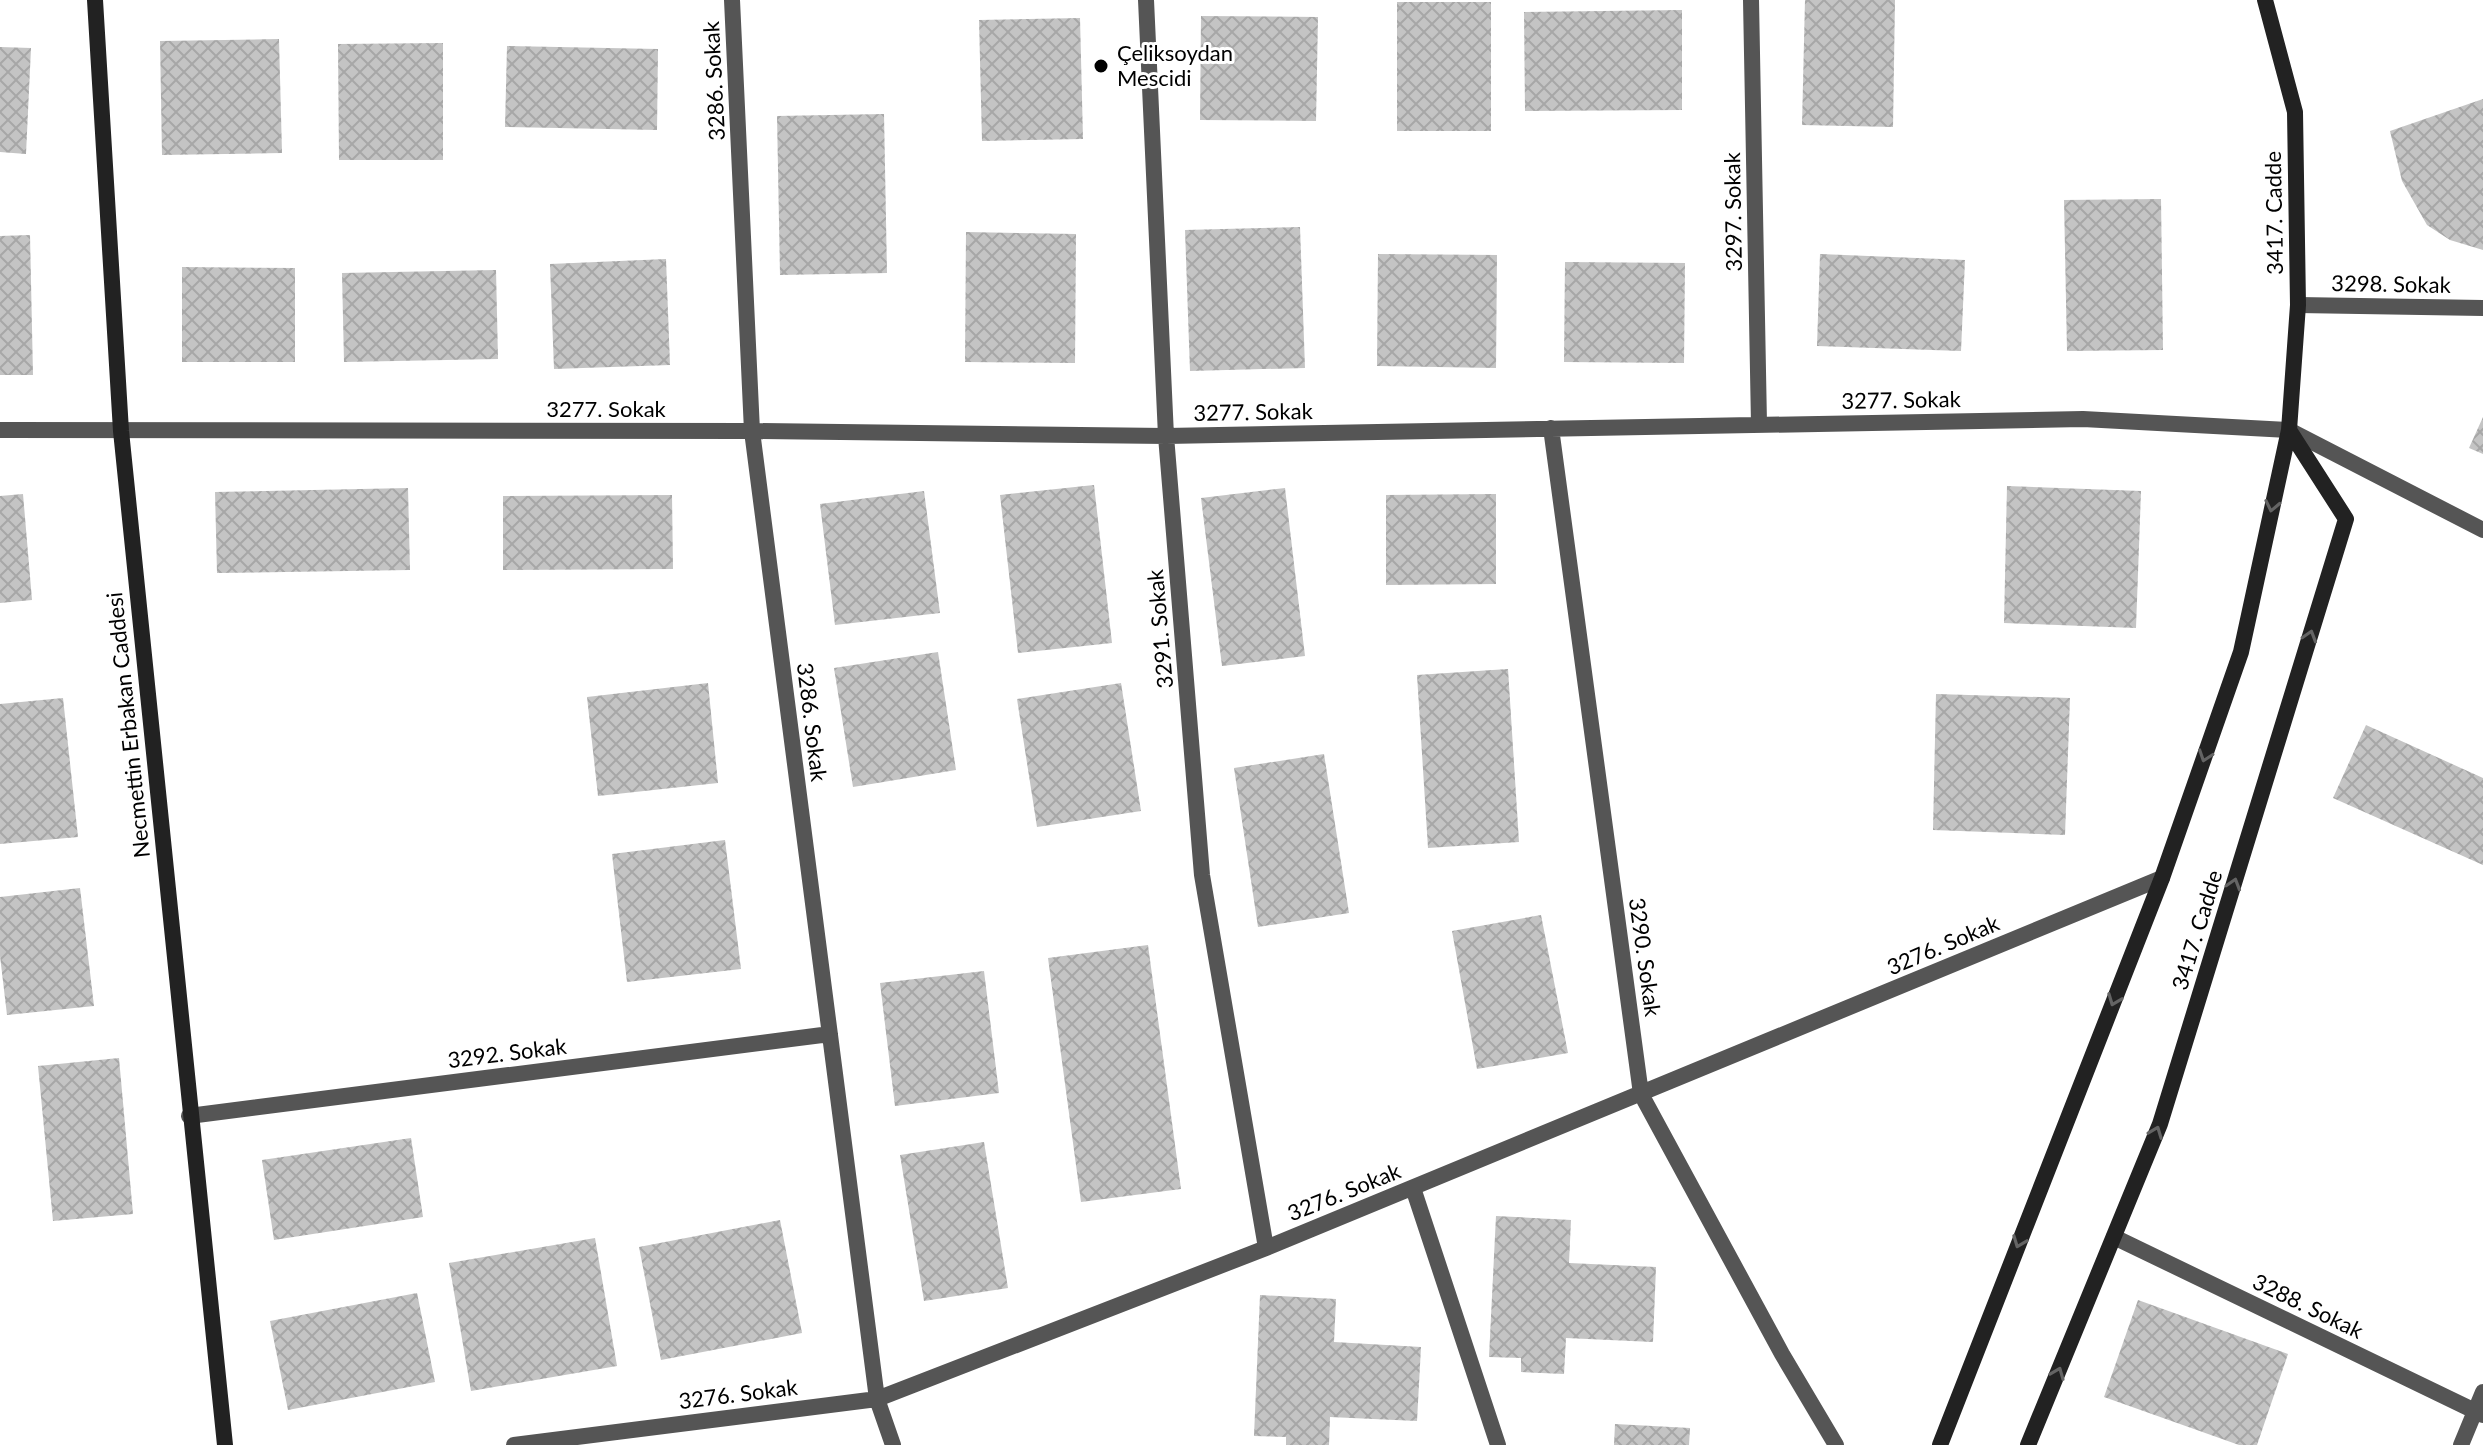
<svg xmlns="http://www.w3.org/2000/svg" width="2483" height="1445" viewBox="0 0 2483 1445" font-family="Lato,sans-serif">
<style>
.building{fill:url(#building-cross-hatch)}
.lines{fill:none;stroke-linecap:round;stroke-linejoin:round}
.street{stroke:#555;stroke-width:16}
.secondary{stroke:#222;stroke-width:16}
.oneway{stroke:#646464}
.poi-dot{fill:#000;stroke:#fff;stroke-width:3}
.labels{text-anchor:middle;stroke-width:6;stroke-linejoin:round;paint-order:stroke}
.poi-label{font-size:22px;fill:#000;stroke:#fff;text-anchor:start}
.street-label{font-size:22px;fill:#000;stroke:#fff}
</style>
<defs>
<pattern id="building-cross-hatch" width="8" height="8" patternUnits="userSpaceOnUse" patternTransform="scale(2)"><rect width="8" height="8" fill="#c4c4c4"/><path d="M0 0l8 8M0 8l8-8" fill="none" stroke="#a7a7a7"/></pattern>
</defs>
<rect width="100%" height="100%" fill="#fff"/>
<path class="building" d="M 1805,0 L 1895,0 L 1893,127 L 1802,125 Z
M 1397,2 L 1491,2 L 1491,131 L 1397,131 Z
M 1682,10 L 1682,110 L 1525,111 L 1524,12 Z
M 1201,16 L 1318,17 L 1316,121 L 1200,120 Z
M 1080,18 L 1083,139 L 982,141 L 979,20 Z
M 279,39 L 282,153 L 162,155 L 160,41 Z
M 443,43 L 443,160 L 339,160 L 338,44 Z
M 507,46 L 658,49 L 657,130 L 505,127 Z
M 0,47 L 31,48 L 26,154 L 0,152 Z
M 2483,99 L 2483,250 L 2450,240 L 2427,225 L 2402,181 L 2390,131 Z
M 884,114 L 887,273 L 780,275 L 777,116 Z
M 2161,199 L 2163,350 L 2067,351 L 2064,200 Z
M 1300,227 L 1305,368 L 1190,371 L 1185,230 Z
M 966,232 L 1076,234 L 1075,363 L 965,362 Z
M 30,235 L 33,375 L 0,375 L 0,236 Z
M 1378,254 L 1497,255 L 1496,368 L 1377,366 Z
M 1820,254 L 1965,260 L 1961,351 L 1817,346 Z
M 666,259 L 670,365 L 554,369 L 550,264 Z
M 1565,262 L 1685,263 L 1684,363 L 1564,362 Z
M 182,267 L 295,268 L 295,362 L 182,362 Z
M 496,270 L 498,359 L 344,362 L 342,273 Z
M 2483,417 L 2483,454 L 2469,448 Z
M 1094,485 L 1112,643 L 1018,653 L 1000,495 Z
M 2007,486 L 2141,491 L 2136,628 L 2004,623 Z
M 408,488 L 410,570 L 217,573 L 215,492 Z
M 1285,488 L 1305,656 L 1222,666 L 1201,498 Z
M 924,491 L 940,613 L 835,625 L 820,504 Z
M 23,494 L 32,600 L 0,603 L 0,496 Z
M 1496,494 L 1496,584 L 1386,585 L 1386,495 Z
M 672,495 L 673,569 L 503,570 L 503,496 Z
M 938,652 L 956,770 L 853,787 L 834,668 Z
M 1508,669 L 1519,842 L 1428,848 L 1417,675 Z
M 708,683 L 718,783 L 598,796 L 587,697 Z
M 1121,683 L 1141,811 L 1037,827 L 1017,699 Z
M 1936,694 L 2070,698 L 2065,835 L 1933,830 Z
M 63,698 L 78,837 L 0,844 L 0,704 Z
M 2366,725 L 2483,778 L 2483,865 L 2333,798 Z
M 1324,754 L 1349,913 L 1258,927 L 1234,768 Z
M 725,840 L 741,969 L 627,982 L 612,854 Z
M 80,888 L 94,1006 L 7,1015 L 0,956 L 0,897 Z
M 1541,915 L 1568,1053 L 1477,1069 L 1452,931 Z
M 1148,945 L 1181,1189 L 1081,1202 L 1048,958 Z
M 984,971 L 999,1093 L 895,1106 L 880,983 Z
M 119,1058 L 133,1214 L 53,1221 L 38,1066 Z
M 411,1138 L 423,1217 L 274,1240 L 262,1160 Z
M 984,1142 L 1008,1288 L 924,1301 L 900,1155 Z
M 1496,1216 L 1571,1220 L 1569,1263 L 1656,1267 L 1653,1342 L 1566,1338 L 1564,1374 L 1521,1372 L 1521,1358 L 1489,1357 Z
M 780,1220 L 802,1333 L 661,1360 L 639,1247 Z
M 595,1238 L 617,1366 L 471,1391 L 449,1263 Z
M 417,1293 L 435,1382 L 288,1410 L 270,1321 Z
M 1260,1295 L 1336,1299 L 1334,1342 L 1421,1347 L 1417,1421 L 1330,1417 L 1329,1445 L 1286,1445 L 1286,1437 L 1254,1436 Z
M 2138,1300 L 2288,1354 L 2257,1445 L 2239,1445 L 2104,1397 Z
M 1615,1424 L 1690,1428 L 1689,1445 L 1614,1445 Z"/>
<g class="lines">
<path class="street" d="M 732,0 L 752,431 L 877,1399 L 893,1445
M 1146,0 L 1166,436 L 1202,875 L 1266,1248
M 1751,0 L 1759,424
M 2298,305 L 2483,308
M 1551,428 L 1641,1094 L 1782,1354 L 1836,1445
M 0,430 L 752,431 L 1166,436 L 2083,419 L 2289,430 L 2483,530
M 189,1116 L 830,1034
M 1413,1188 L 1498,1445
M 2114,1237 L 2483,1415
M 514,1445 L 877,1399 L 1266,1248 L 2162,878
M 2461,1445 L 2483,1392"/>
<path class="secondary" d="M 95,0 L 121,431 L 225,1445
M 1940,1445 L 2162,878 L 2241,652 L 2289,430 L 2298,305 L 2295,112 L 2265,0
M 2028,1445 L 2160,1124 L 2346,519 L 2289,430"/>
</g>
<defs><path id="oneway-chevron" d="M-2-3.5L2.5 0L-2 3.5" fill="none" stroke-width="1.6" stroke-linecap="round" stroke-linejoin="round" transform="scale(2)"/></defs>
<g class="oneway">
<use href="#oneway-chevron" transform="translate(2272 506) rotate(102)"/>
<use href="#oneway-chevron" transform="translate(2310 636) rotate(-73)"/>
<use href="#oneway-chevron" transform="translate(2205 756) rotate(109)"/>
<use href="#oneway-chevron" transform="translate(2234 884) rotate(-73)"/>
<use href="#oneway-chevron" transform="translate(2114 1000) rotate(111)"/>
<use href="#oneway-chevron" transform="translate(2156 1132) rotate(-69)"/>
<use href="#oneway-chevron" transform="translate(2019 1242) rotate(111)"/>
<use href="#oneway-chevron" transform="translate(2058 1373) rotate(-68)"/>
</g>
<circle class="poi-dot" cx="1101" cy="66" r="8"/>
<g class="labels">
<g class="poi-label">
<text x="1117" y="61">Çeliksoydan<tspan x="1117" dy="25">Mescidi</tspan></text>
</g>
<g class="street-label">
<text transform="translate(714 81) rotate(-93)" y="8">3286. Sokak</text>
<text transform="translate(1733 212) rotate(-91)" y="8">3297. Sokak</text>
<text transform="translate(2274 213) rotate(-91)" y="8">3417. Cadde</text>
<text transform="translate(2391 284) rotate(1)" y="8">3298. Sokak</text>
<text transform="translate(1901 400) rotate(-1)" y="8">3277. Sokak</text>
<text x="606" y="417">3277. Sokak</text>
<text transform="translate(1253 412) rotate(-1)" y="8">3277. Sokak</text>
<text transform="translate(1160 629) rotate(-95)" y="8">3291. Sokak</text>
<text transform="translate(812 722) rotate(83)" y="8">3286. Sokak</text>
<text transform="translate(128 725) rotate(-96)" y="8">Necmettin Erbakan Caddesi</text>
<text transform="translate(2197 930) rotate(-73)" y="8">3417. Cadde</text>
<text transform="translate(1943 945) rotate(-23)" y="8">3276. Sokak</text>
<text transform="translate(1645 957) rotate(82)" y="8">3290. Sokak</text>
<text transform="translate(507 1053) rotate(-7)" y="8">3292. Sokak</text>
<text transform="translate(1344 1192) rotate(-22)" y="8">3276. Sokak</text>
<text transform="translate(2308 1306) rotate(26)" y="8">3288. Sokak</text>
<text transform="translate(738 1394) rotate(-7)" y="8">3276. Sokak</text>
</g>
</g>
</svg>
